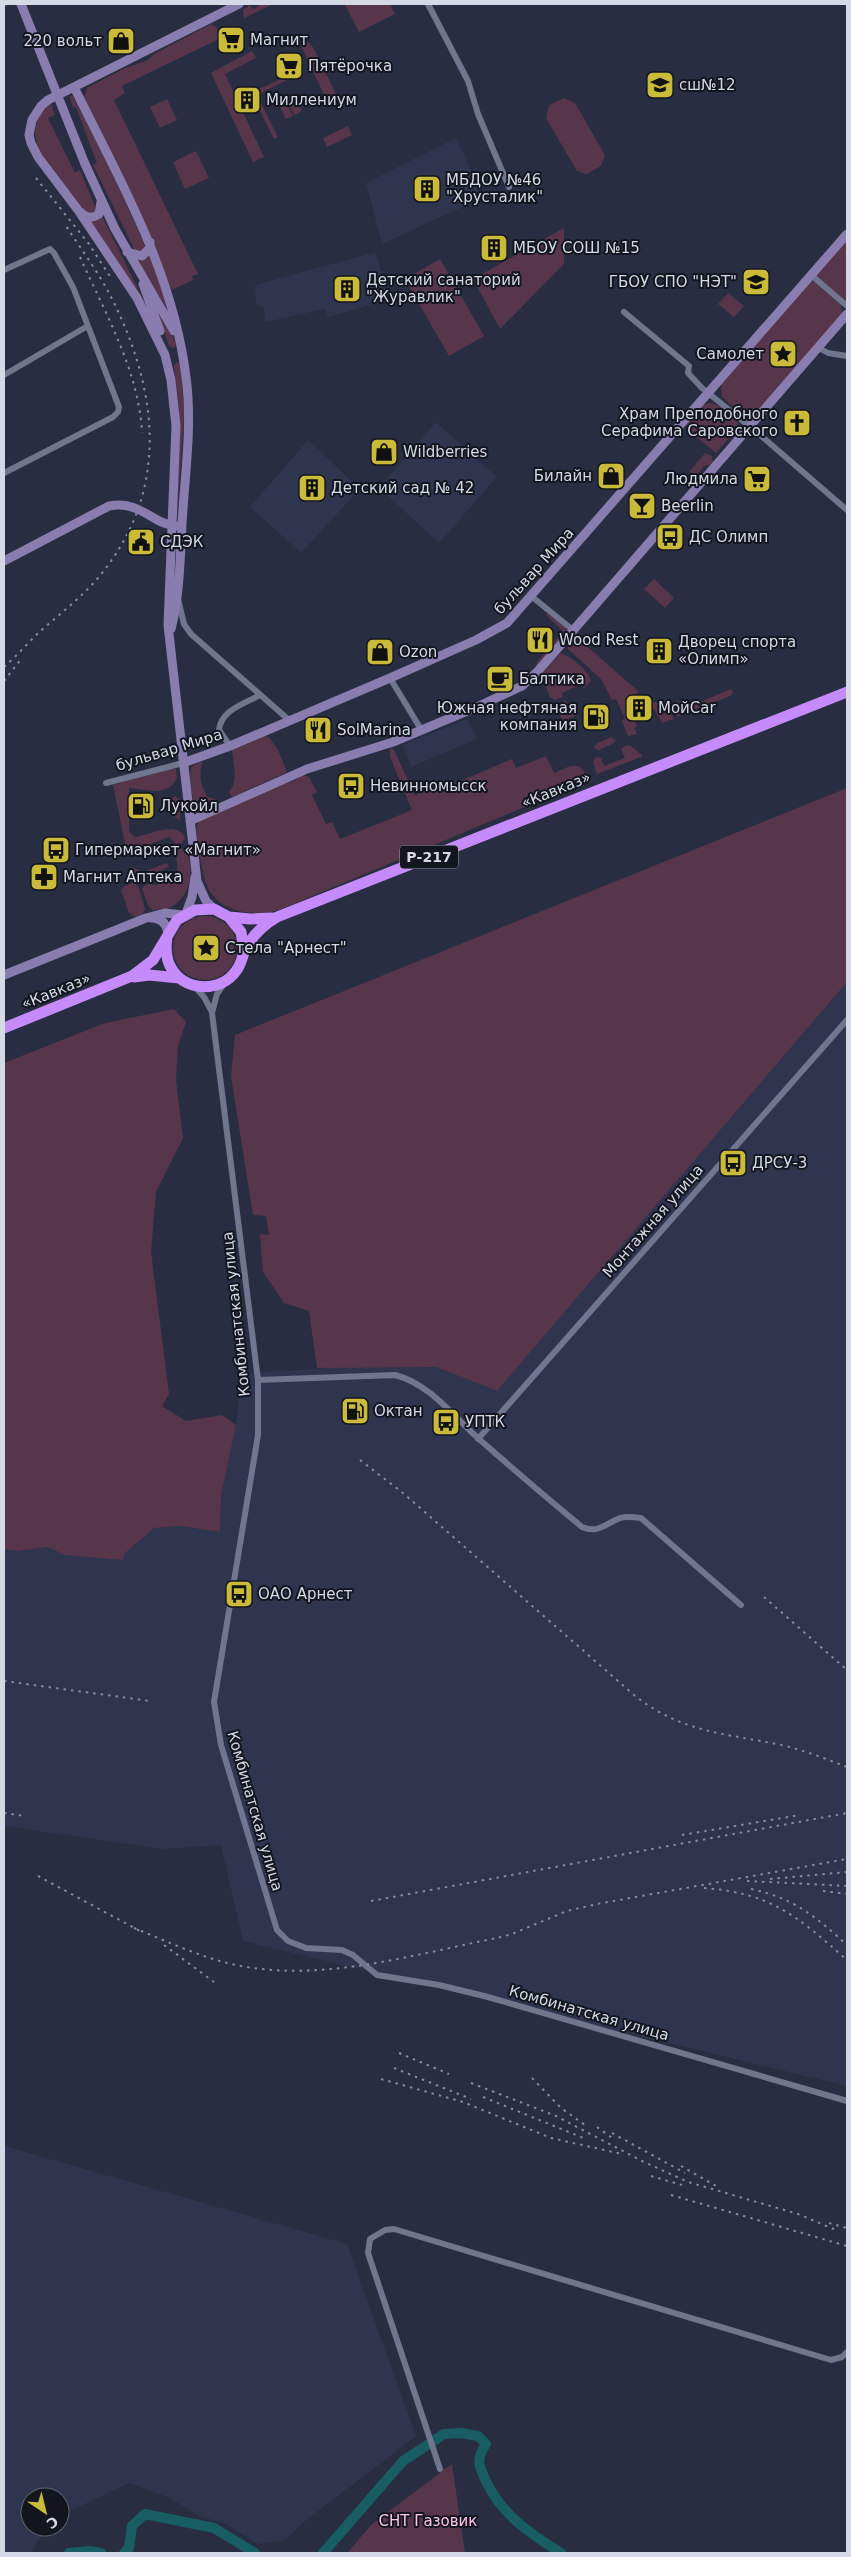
<svg xmlns="http://www.w3.org/2000/svg" width="851" height="2557" viewBox="0 0 851 2557" font-family="'DejaVu Sans',sans-serif">
<style>
.built{fill:#2f354f}
.green{fill:#57364b}
.lines{fill:none;stroke-linecap:round;stroke-linejoin:round}
.river{stroke:#175d63;stroke-width:10}
.street{stroke:#6f768d;stroke-width:6}
.secondary{stroke:#897cae;stroke-width:9}
.highway{stroke:#c68bfb;stroke-width:11}
.rail{stroke:#888c9d;stroke-width:2;stroke-dasharray:2.5 5;stroke-linecap:butt}
.labels{text-anchor:middle;stroke-width:4;stroke-linejoin:round;paint-order:stroke}
.shield{fill:#14161f;stroke:#9b9eaa;stroke-width:1}
.shield-label{font-size:14px;font-weight:bold;fill:#d5d9e6}
.poi-label{font-size:15px;fill:#d5d9e6;stroke:#14161f;text-anchor:start}
.street-label{font-size:15px;fill:#d5d9e6;stroke:#14161f}
.park-label{font-size:15px;fill:#fdc5e8;stroke:#14161f}
</style>
<rect width="100%" height="100%" fill="#282d41"/>
<path class="built" d="M 456,138 L 484,197 L 382,244 L 366,183 Z
M 376,252 L 388,300 L 328,317 L 325,309 L 265,322 L 264,308 L 256,303 L 255,285 Z
M 436,422 L 497,477 L 439,543 L 379,488 Z
M 308,440 L 360,489 L 301,553 L 250,507 Z
M 467,719 L 477,739 L 411,767 L 403,745 Z
M 847,982 L 847,2086 L 243,1941 L 221,1845 L 162,1849 L 4,1826 L 4,1549 L 17,1551 L 48,1547 L 65,1555 L 125,1553 L 153,1528 L 180,1526 L 220,1532 L 221,1496 L 236,1425 L 241,1373 L 349,1367 L 436,1367 L 497,1391 Z
M 4,2146 L 347,2244 L 416,2436 L 304,2522 L 285,2540 L 258,2544 L 224,2523 L 201,2517 L 170,2498 L 129,2483 L 68,2512 L 60,2520 L 60,2497 L 30,2497 L 30,2527 L 53,2527 L 38,2541 L 31,2553 L 4,2553 Z"/>
<path class="green" d="M 261,4 L 273,4 L 244,18 L 243,10 L 249,5 L 254,9 Z
M 390,4 L 395,14 L 359,32 L 345,5 Z
M 211,24 L 217,28 L 221,38 L 122,86 L 125,93 L 114,100 L 198,274 L 192,276 L 193,280 L 172,290 L 105,140 L 84,98 L 87,88 L 125,68 L 146,61 L 156,53 Z
M 303,42 L 310,43 L 314,49 L 337,96 L 327,101 L 301,46 Z
M 252,51 L 256,58 L 225,74 L 264,157 L 253,162 L 211,73 Z
M 295,72 L 297,75 L 257,95 L 278,137 L 274,139 L 251,93 Z
M 293,93 L 302,111 L 294,115 L 285,97 Z
M 69,95 L 73,97 L 104,155 L 145,246 L 143,252 L 136,253 L 93,165 L 97,163 L 76,107 L 73,107 Z
M 284,98 L 293,116 L 286,119 L 277,101 Z
M 564,98 L 575,103 L 605,155 L 601,166 L 587,174 L 577,171 L 546,118 L 549,105 Z
M 167,99 L 177,120 L 160,128 L 150,107 Z
M 51,104 L 55,115 L 48,118 L 75,173 L 80,170 L 96,209 L 95,214 L 86,213 C 64,186 8,135 51,104 Z
M 348,126 L 352,135 L 327,147 L 323,138 Z
M 196,151 L 209,178 L 185,189 L 173,162 Z
M 102,216 L 151,315 L 87,221 Z
M 564,228 L 564,264 L 500,329 L 473,279 Z
M 847,234 L 847,306 L 811,275 Z
M 150,251 L 169,312 L 138,260 Z
M 440,259 L 484,336 L 449,356 L 405,279 Z
M 813,281 L 841,305 L 842,314 L 754,415 L 745,417 L 722,397 L 721,385 L 809,283 Z
M 728,293 L 744,306 L 734,317 L 718,304 Z
M 154,304 L 171,332 L 176,345 L 174,348 L 169,346 Z
M 177,362 L 181,363 L 184,413 L 177,522 L 179,409 L 174,365 Z
M 708,403 C 719,403 737,417 740,428 L 734,438 L 728,439 L 716,453 L 688,430 L 686,425 L 702,406 Z
M 705,453 L 712,456 L 713,464 L 704,466 L 695,477 L 689,472 Z
M 654,579 L 674,598 L 665,608 L 644,589 Z
M 547,613 L 567,629 L 566,631 L 536,668 L 537,662 L 563,631 L 546,615 Z
M 573,637 L 580,640 L 639,692 L 625,699 L 637,727 L 634,728 L 637,734 L 628,736 L 622,721 L 625,718 L 616,699 L 612,700 L 601,679 L 568,649 L 567,644 Z
M 560,653 C 569,655 590,671 591,681 L 584,688 L 581,684 L 562,693 L 563,697 L 555,700 L 550,697 L 541,675 Z
M 731,689 L 733,693 L 730,696 L 677,717 L 674,705 L 678,700 L 682,710 Z
M 566,700 L 569,708 L 574,707 L 577,715 L 563,721 L 556,706 Z
M 653,702 C 660,702 671,712 674,719 L 662,723 L 652,706 Z
M 264,736 L 269,737 L 278,750 L 287,772 L 232,797 L 229,792 C 239,781 233,764 232,750 Z
M 611,737 L 616,740 L 614,743 L 599,750 L 594,748 L 596,744 Z
M 626,745 L 631,746 L 643,756 L 597,774 L 593,762 L 596,757 L 601,758 L 604,766 L 625,758 L 621,749 Z
M 390,748 L 394,750 L 415,795 L 449,781 L 451,785 L 512,759 L 516,768 L 546,756 L 554,773 C 572,766 577,759 589,778 L 584,782 L 279,910 C 253,917 216,913 206,883 C 202,873 201,862 199,852 C 198,842 193,830 199,821 L 279,785 L 294,781 L 302,775 L 309,777 L 317,792 L 312,795 L 326,824 L 332,822 L 340,839 L 412,810 L 390,757 Z
M 202,762 C 199,775 200,785 208,797 L 215,799 L 216,802 L 213,806 L 198,810 C 193,806 187,773 192,767 C 194,764 199,763 202,762 Z
M 170,769 L 176,769 L 177,778 C 168,798 146,789 129,788 L 129,831 L 135,837 C 149,835 178,820 185,838 L 182,843 L 176,844 L 169,837 L 127,853 L 113,785 Z
M 847,788 L 847,982 L 497,1391 L 436,1367 L 317,1368 L 309,1311 L 284,1303 L 263,1272 L 260,1234 L 269,1235 L 266,1216 L 253,1215 L 231,1076 L 235,1035 Z
M 175,796 L 180,800 L 180,821 L 174,816 L 172,798 Z
M 180,848 L 186,851 C 198,876 185,914 152,910 L 148,905 L 142,888 L 147,884 L 156,885 L 178,877 L 176,853 L 174,854 Z
M 167,863 L 169,867 C 160,870 146,880 139,881 L 135,877 L 132,867 L 143,872 Z
M 134,882 L 139,888 L 145,909 L 142,915 L 135,917 L 129,913 L 121,890 L 125,886 Z
M173 948a32 32 0 1 1 64 0a32 32 0 1 1-64 0Z
M 174,1009 L 186,1022 L 178,1046 L 176,1080 L 183,1138 L 156,1192 L 151,1252 L 169,1394 L 162,1406 L 186,1421 L 222,1415 L 236,1425 L 221,1496 L 220,1532 L 180,1526 L 154,1528 L 125,1553 L 123,1560 L 65,1555 L 48,1547 L 17,1551 L 4,1549 L 4,1063 L 105,1023 Z
M 452,2464 L 465,2553 L 347,2553 L 372,2524 Z"/>
<g class="lines">
<path class="river" d="M 69,2553 L 90,2551 L 101,2553
M 124,2553 L 129,2548 L 132,2526 L 145,2514 L 214,2528 L 255,2553
M 323,2553 L 403,2461 L 444,2434 L 461,2433 L 478,2436 L 486,2444 C 475,2460 479,2467 487,2483 C 503,2516 531,2534 561,2553"/>
<path class="street" d="M 428,4 L 468,81 L 478,114 L 509,187
M 4,270 L 50,249 L 54,253 L 73,287 L 119,407 L 118,412 L 113,417 L 4,473
M 811,275 L 847,306
M 624,312 L 689,366 L 688,373 L 702,388 L 759,434 L 847,510
M 819,348 L 828,353 L 847,356
M 4,375 L 86,327
M 531,596 L 573,630
M 178,599 L 184,624 L 191,634 L 289,720
M 390,678 L 422,731
M 230,746 L 219,730 C 221,710 244,704 260,695
M 106,783 L 183,763
M 224,984 L 217,994 L 212,1013 L 258,1380 L 258,1435 L 214,1702 L 221,1745 L 277,1930 L 288,1941 L 306,1948 L 342,1950 L 353,1955 L 377,1975 L 439,1985 L 488,1997 L 847,2101
M 195,987 L 204,997 L 212,1012
M 258,1380 L 395,1375 C 430,1384 453,1416 479,1439 C 513,1469 547,1498 582,1527 C 598,1534 605,1524 620,1518 C 626,1516 634,1517 641,1518 L 741,1605
M 478,1439 L 847,1020
M 440,2469 L 368,2253 L 370,2239 L 385,2230 L 394,2229 L 831,2360 L 842,2357 L 847,2352"/>
<path class="secondary" d="M 21,4 L 85,164 L 115,229 L 174,331
M 74,87 C 120,181 173,271 186,377 C 192,420 186,467 183,509 C 180,549 181,591 171,629
M 80,212 C 87,218 91,219 99,214 L 101,202
M 127,252 L 142,256 L 150,248 L 150,242
M 143,284 L 160,331
M 4,561 L 109,506 C 141,500 153,525 177,526
M 183,763 L 230,746 L 390,678 L 476,640 L 507,623 L 847,234
M 190,821 L 307,769 L 393,742 L 479,706 L 522,686 L 538,671 L 847,314
M 214,909 L 206,901 L 197,881 L 168,625 L 176,426 L 171,380 L 165,355 L 137,298 L 78,210 L 38,157 L 31,143 L 29,135 L 32,120 L 41,106 L 48,100 L 239,4
M 186,913 L 192,897 L 195,877
M 151,918 C 162,918 167,924 168,934
M 4,975 L 146,918 L 165,913 L 183,915"/>
<path class="highway" d="M 229,917 L 250,919 L 272,918
M 167,938 C 165,950 166,961 173,971 C 188,992 221,992 236,971 C 241,965 242,957 245,950 C 252,936 263,925 277,917 L 847,692
M 134,977 L 149,975 L 179,978
M 4,1028 L 132,976 L 153,960 L 177,920 L 195,910 L 214,909 L 229,917 L 241,932 L 244,952"/>
<path class="rail" d="M 4,5 L 7,4
M 36,178 L 89,244 L 111,278
M 80,257 C 105,313 139,371 142,433
M 4,667 C 18,655 30,640 44,628 C 68,607 93,588 111,561 C 171,476 154,380 109,293 C 96,269 79,246 64,223
M 4,681 L 22,658
M 360,1460 L 403,1493 L 634,1695 C 682,1733 724,1733 781,1745 C 804,1750 826,1759 847,1767
M 764,1597 L 847,1670
M 4,1681 L 150,1701
M 4,1813 L 25,1816
M 682,1835 L 800,1815
M 38,1876 L 140,1931
M 770,1879 L 847,1872
M 747,1881 L 847,1886
M 704,1888 C 772,1893 798,1917 847,1960
M 751,1889 C 794,1898 816,1917 847,1945
M 823,1891 L 847,1894
M 371,1901 L 847,1813
M 134,1928 C 166,1941 198,1956 231,1964 C 319,1984 410,1955 497,1938 L 512,1934 L 567,1911 L 597,1904 L 847,1859
M 164,1945 L 214,1982
M 399,2053 L 449,2074
M 394,2068 L 471,2099
M 532,2078 L 561,2108 L 585,2125
M 381,2079 L 463,2102 L 551,2138 L 622,2154
M 471,2083 L 556,2116 L 642,2161 L 688,2182 L 798,2214 L 836,2230
M 483,2097 L 586,2139
M 597,2127 L 615,2140
M 612,2133 L 685,2173
M 681,2166 L 718,2187
M 651,2176 L 682,2185
M 671,2195 L 847,2246
M 829,2223 L 847,2228"/>
</g>
<defs>
<symbol id="supermarket-square" viewBox="-11 -11 22 22"><rect x="-9" y="-9" width="18" height="18" rx="4" fill="#caba3a" stroke="#14161f"/><path d="M-6-5.5h2.5l.6 2H6L4.5 2H-2.5L-4.4-4H-6ZM-1.5 3.2a1.3 1.3 0 1 0 .1 0ZM3 3.2a1.3 1.3 0 1 0 .1 0Z" fill="#111"/></symbol>
<symbol id="shop-square" viewBox="-11 -11 22 22"><rect x="-9" y="-9" width="18" height="18" rx="4" fill="#caba3a" stroke="#14161f"/><path d="M-5-2.5h2.3a2.7 3.5 0 0 1 5.4 0H5L5.5 6h-11ZM-1.5-2.5h3a1.5 2.3 0 0 0-3 0Z" fill="#111"/></symbol>
<symbol id="school-square" viewBox="-11 -11 22 22"><rect x="-9" y="-9" width="18" height="18" rx="4" fill="#caba3a" stroke="#14161f"/><path d="M0-5L7-2L0 1L-7-2ZM-4 1L0 2.5L4 1V4Q0 6-4 4Z" fill="#111"/></symbol>
<symbol id="building-square" viewBox="-11 -11 22 22"><rect x="-9" y="-9" width="18" height="18" rx="4" fill="#caba3a" stroke="#14161f"/><path d="M-4-6H4V6H1V3H-1V6H-4ZM-2.5-4.3h1.7v1.8h-1.7ZM.8-4.3h1.7v1.8H.8ZM-2.5-1h1.7V.8h-1.7ZM.8-1h1.7V.8H.8Z" fill="#111"/></symbol>
<symbol id="sight-square" viewBox="-11 -11 22 22"><rect x="-9" y="-9" width="18" height="18" rx="4" fill="#caba3a" stroke="#14161f"/><path d="M0-6L1.8-2.2L6-1.7L2.9 1.2L3.7 5.4L0 3.3L-3.7 5.4L-2.9 1.2L-6-1.7L-1.8-2.2Z" fill="#111"/></symbol>
<symbol id="church-square" viewBox="-11 -11 22 22"><rect x="-9" y="-9" width="18" height="18" rx="4" fill="#caba3a" stroke="#14161f"/><path d="M-1.2-6h2.4v3.5h3.3v2.4h-3.3V6h-2.4V-.1h-3.3v-2.4h3.3Z" fill="#111"/></symbol>
<symbol id="bar-square" viewBox="-11 -11 22 22"><rect x="-9" y="-9" width="18" height="18" rx="4" fill="#caba3a" stroke="#14161f"/><path d="M-6-5H6L.8 .8V4.5H3.5V6h-7V4.5H-.8V.8Z" fill="#111"/></symbol>
<symbol id="bus-square" viewBox="-11 -11 22 22"><rect x="-9" y="-9" width="18" height="18" rx="4" fill="#caba3a" stroke="#14161f"/><path d="M-5-6H5V4H4V6H2V4H-2V6H-4V4H-5ZM-3.5-4V0h7V-4ZM-3.5 1.2v1.5H-2V1.2ZM2 1.2v1.5H3.5V1.2Z" fill="#111"/></symbol>
<symbol id="civic-square" viewBox="-11 -11 22 22"><rect x="-9" y="-9" width="18" height="18" rx="4" fill="#caba3a" stroke="#14161f"/><path d="M-.6-6.5H3V-4.5H.6V-3L4-1V1h2V6H-6V1h2V-1L-.6-3ZM-1.2 2.5V6h2.4V2.5Z" fill="#111"/></symbol>
<symbol id="restaurant-square" viewBox="-11 -11 22 22"><rect x="-9" y="-9" width="18" height="18" rx="4" fill="#caba3a" stroke="#14161f"/><path d="M-5-6h1v4h1v-4h1v4h1v-4h1v5L-1.5 .5V6h-2V.5L-5-1ZM5-6V6H3V1.5H1.5Q1.5-4 5-6Z" fill="#111"/></symbol>
<symbol id="cafe-square" viewBox="-11 -11 22 22"><rect x="-9" y="-9" width="18" height="18" rx="4" fill="#caba3a" stroke="#14161f"/><path d="M-5.5-4.5H6V0H3Q3 3.5 0 3.5H-2.5Q-5.5 3.5-5.5 0ZM3-3.2v2h1.7v-2ZM-6 4.5H4V6H-6Z" fill="#111"/></symbol>
<symbol id="fuel-square" viewBox="-11 -11 22 22"><rect x="-9" y="-9" width="18" height="18" rx="4" fill="#caba3a" stroke="#14161f"/><path d="M-5.5-6h7V0h2V4h1.3V-2.5L3-4.5l.8-.8L6-3V5H2.5V1h-1V6h-7ZM-4.2-4.7v3.2H.2V-4.7Z" fill="#111"/></symbol>
<symbol id="pharmacy-square" viewBox="-11 -11 22 22"><rect x="-9" y="-9" width="18" height="18" rx="4" fill="#caba3a" stroke="#14161f"/><path d="M-2-6h4v4h4v4h-4v4h-4v-4h-4v-4h4Z" fill="#111"/></symbol>
</defs>
<g fill-rule="evenodd">
<use href="#supermarket-square" x="215" y="24" width="32" height="32"/>
<use href="#shop-square" x="105" y="25" width="32" height="32"/>
<use href="#supermarket-square" x="273" y="50" width="32" height="32"/>
<use href="#school-square" x="644" y="69" width="32" height="32"/>
<use href="#building-square" x="231" y="84" width="32" height="32"/>
<use href="#building-square" x="411" y="173" width="32" height="32"/>
<use href="#building-square" x="478" y="232" width="32" height="32"/>
<use href="#school-square" x="740" y="266" width="32" height="32"/>
<use href="#building-square" x="331" y="273" width="32" height="32"/>
<use href="#sight-square" x="767" y="338" width="32" height="32"/>
<use href="#church-square" x="781" y="407" width="32" height="32"/>
<use href="#shop-square" x="368" y="436" width="32" height="32"/>
<use href="#shop-square" x="595" y="460" width="32" height="32"/>
<use href="#supermarket-square" x="741" y="463" width="32" height="32"/>
<use href="#building-square" x="296" y="472" width="32" height="32"/>
<use href="#bar-square" x="626" y="490" width="32" height="32"/>
<use href="#bus-square" x="654" y="521" width="32" height="32"/>
<use href="#civic-square" x="125" y="526" width="32" height="32"/>
<use href="#restaurant-square" x="524" y="624" width="32" height="32"/>
<use href="#building-square" x="643" y="635" width="32" height="32"/>
<use href="#shop-square" x="364" y="636" width="32" height="32"/>
<use href="#cafe-square" x="484" y="663" width="32" height="32"/>
<use href="#building-square" x="623" y="692" width="32" height="32"/>
<use href="#fuel-square" x="580" y="701" width="32" height="32"/>
<use href="#restaurant-square" x="302" y="714" width="32" height="32"/>
<use href="#bus-square" x="335" y="770" width="32" height="32"/>
<use href="#fuel-square" x="125" y="790" width="32" height="32"/>
<use href="#bus-square" x="40" y="834" width="32" height="32"/>
<use href="#pharmacy-square" x="28" y="861" width="32" height="32"/>
<use href="#sight-square" x="190" y="932" width="32" height="32"/>
<use href="#bus-square" x="717" y="1147" width="32" height="32"/>
<use href="#fuel-square" x="339" y="1395" width="32" height="32"/>
<use href="#bus-square" x="430" y="1406" width="32" height="32"/>
<use href="#bus-square" x="223" y="1578" width="32" height="32"/>
</g>
<g class="labels">
<rect class="shield" x="400" y="845.5" width="58" height="23" rx="4"/>
<g class="shield-label">
<text x="429" y="862">Р-217</text>
</g>
<g class="poi-label">
<text x="250" y="45">Магнит</text>
<text x="102" y="46" text-anchor="end">220 вольт</text>
<text x="308" y="71">Пятёрочка</text>
<text x="679" y="90">сш№12</text>
<text x="266" y="105">Миллениум</text>
<text x="446" y="185">МБДОУ №46<tspan x="446" dy="17">"Хрусталик"</tspan></text>
<text x="513" y="253">МБОУ СОШ №15</text>
<text x="366" y="285">Детский санаторий<tspan x="366" dy="17">"Журавлик"</tspan></text>
<text x="737" y="287" text-anchor="end">ГБОУ СПО "НЭТ"</text>
<text x="764" y="359" text-anchor="end">Самолет</text>
<text x="778" y="419" text-anchor="end">Храм Преподобного<tspan x="778" dy="17">Серафима Саровского</tspan></text>
<text x="403" y="457">Wildberries</text>
<text x="592" y="481" text-anchor="end">Билайн</text>
<text x="738" y="484" text-anchor="end">Людмила</text>
<text x="331" y="493">Детский сад № 42</text>
<text x="661" y="511">Beerlin</text>
<text x="689" y="542">ДС Олимп</text>
<text x="160" y="547">СДЭК</text>
<text x="559" y="645">Wood Rest</text>
<text x="678" y="647">Дворец спорта<tspan x="678" dy="17">«Олимп»</tspan></text>
<text x="399" y="657">Ozon</text>
<text x="519" y="684">Балтика</text>
<text x="577" y="713" text-anchor="end">Южная нефтяная<tspan x="577" dy="17">компания</tspan></text>
<text x="658" y="713">МойCar</text>
<text x="337" y="735">SolMarina</text>
<text x="370" y="791">Невинномысск</text>
<text x="160" y="811">Лукойл</text>
<text x="75" y="855">Гипермаркет «Магнит»</text>
<text x="63" y="882">Магнит Аптека</text>
<text x="225" y="953">Стела "Арнест"</text>
<text x="752" y="1168">ДРСУ-3</text>
<text x="374" y="1416">Октан</text>
<text x="465" y="1427">УПТК</text>
<text x="258" y="1599">ОАО Арнест</text>
</g>
<g class="street-label">
<text transform="translate(534 571) rotate(-48)" y="5">бульвар Мира</text>
<text transform="translate(169 750) rotate(-17)" y="5">бульвар Мира</text>
<text transform="translate(556 790) rotate(-22)" y="5">«Кавказ»</text>
<text transform="translate(56 991) rotate(-22)" y="5">«Кавказ»</text>
<text transform="translate(653 1221) rotate(-49)" y="5">Монтажная улица</text>
<text transform="translate(236 1314) rotate(-96)" y="5">Комбинатская улица</text>
<text transform="translate(255 1811) rotate(74)" y="5">Комбинатская улица</text>
<text transform="translate(589 2013) rotate(16)" y="5">Комбинатская улица</text>
</g>
<g class="park-label">
<text x="428" y="2526">СНТ Газовик</text>
</g>
</g>
<rect width="851" height="2557" fill="none" stroke="#d5d9e6" stroke-width="10"/>
<g transform="translate(45 2512) rotate(145)"><circle r="24" fill="#14161f" stroke="#61646f"/>
<path d="M0-4L9 19L0 12L-9 19Z" fill="#caba3a"/>
<text y="-8" font-size="14" font-weight="bold" text-anchor="middle" fill="#d5d9e6">С</text>
</g>
</svg>
